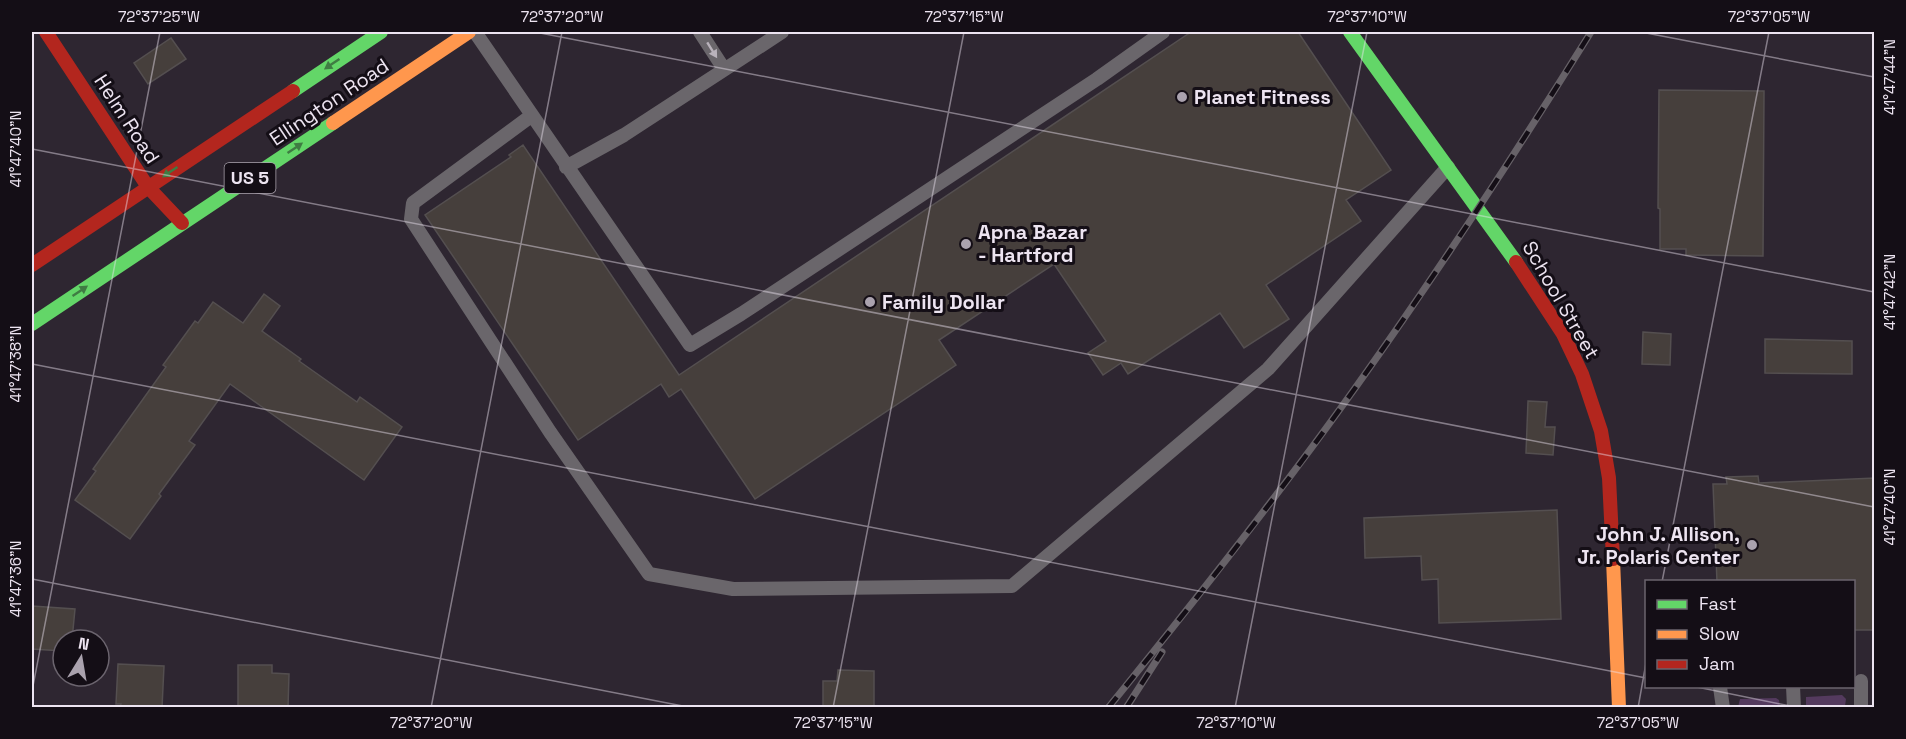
<svg xmlns="http://www.w3.org/2000/svg" width="1906" height="739" viewBox="0 0 1906 739" font-family="'Space Grotesk',sans-serif">
<style>
.green{fill:#543a5e}
.building{fill:#463f3c;stroke:#544f50;stroke-width:1.5}
.lines{fill:none;stroke-linecap:round;stroke-linejoin:round}
.lane{stroke:#6a666b;stroke-width:14}
.fast{stroke:#63d668;stroke-width:14}
.slow{stroke:#ff974d;stroke-width:14}
.jam{stroke:#b3261e;stroke-width:14}
.rail-casing{stroke:#676268;stroke-width:7}
.rail{stroke:#140e16;stroke-width:4.5;stroke-dasharray:14;stroke-linecap:butt}
.oneway{fill:#b9b2bb}
.oneway2{fill:#3f7c43}
.ticks{fill:none;stroke:#ede4f1;stroke-width:1.5;stroke-opacity:0.45}
.poi-dot{fill:#aaa2ae;stroke:#140e16;stroke-width:2}
.labels{text-anchor:middle;stroke-width:6;stroke-linejoin:round;paint-order:stroke}
.shield{fill:#140e16;stroke:#aca4af;stroke-width:1.5}
.shield-label{font-size:18px;font-weight:bold;fill:#ede4f1}
.poi-label{font-size:20px;font-weight:bold;fill:#ede4f1;stroke:#140e16;text-anchor:start}
.street-label{font-size:20px;fill:#ede4f1;stroke:#140e16}
.neatline{fill:none;stroke:#ede4f1;stroke-width:2}
.ticks-label{font-size:15px;text-anchor:middle;fill:#ede4f1}
</style>
<rect width="100%" height="100%" fill="#2e2631"/>
<path class="green" d="M 1842,695 L 1846,699 L 1845,706 L 1807,708 L 1806,706 L 1806,697 Z
M 1776,698 L 1779,700 L 1780,707 L 1738,707 L 1740,699 Z"/>
<path class="building" d="M 1191,32 L 1298,32 L 1391,170 L 1346,200 L 1361,221 L 1266,285 L 1289,319 L 1244,348 L 1220,313 L 1128,374 L 1121,363 L 1103,375 L 1088,353 L 1106,341 L 1054,264 L 939,340 L 956,365 L 755,499 L 681,389 L 669,397 L 661,384 L 578,440 L 425,215 L 511,157 L 509,155 L 523,145 L 679,375 Z
M 171,38 L 186,59 L 148,84 L 134,63 Z
M 1659,90 L 1764,91 L 1763,256 L 1686,255 L 1686,249 L 1660,249 L 1660,209 L 1658,208 Z
M 264,294 L 280,306 L 262,331 L 301,359 L 299,361 L 357,402 L 360,397 L 402,427 L 364,480 L 230,384 L 189,441 L 195,445 L 159,494 L 161,496 L 130,539 L 75,500 L 96,471 L 93,469 L 166,367 L 163,365 L 195,321 L 198,323 L 213,302 L 243,323 Z
M 1643,332 L 1671,334 L 1670,365 L 1642,364 Z
M 1765,339 L 1852,341 L 1852,374 L 1765,373 Z
M 1528,401 L 1547,402 L 1545,427 L 1555,427 L 1553,455 L 1526,453 Z
M 1758,476 L 1759,483 L 1875,478 L 1875,630 L 1854,630 L 1854,582 L 1717,582 L 1713,484 L 1727,484 L 1726,477 Z
M 1557,510 L 1561,619 L 1439,623 L 1438,579 L 1422,580 L 1421,556 L 1365,558 L 1364,518 Z
M 32,606 L 75,609 L 72,640 L 63,640 L 63,651 L 32,649 Z
M 118,664 L 164,666 L 162,708 L 120,708 L 121,704 L 116,704 Z
M 238,665 L 272,665 L 272,673 L 289,674 L 288,708 L 238,708 Z
M 838,670 L 874,671 L 874,708 L 823,708 L 823,681 L 837,681 Z"/>
<g class="lines">
<path class="lane" d="M 475,32 L 690,345 L 741,314 L 1097,79 L 1163,32
M 700,32 L 724,69
M 531,116 L 413,203 L 411,219 L 550,432 L 649,574 L 733,589 L 1012,586 L 1268,369 L 1448,167
M 566,167 L 624,135 L 782,32
M 1861,681 L 1861,708
M 1793,686 L 1794,708
M 1720,687 L 1723,708"/>
<path class="fast" d="M 1350,32 L 1516,262
M 293,91 L 381,32
M 32,324 L 333,123"/>
<path class="slow" d="M 333,123 L 469,32
M 1613,559 L 1619,708"/>
<path class="jam" d="M 46,32 L 148,187 L 182,223
M 1516,262 L 1563,334 L 1582,374 L 1601,431 L 1609,478 L 1613,559
M 32,265 L 293,91"/>
<defs>
<path id="rail" d="M 1108,708 C 1194,602 1279,495 1358,384 C 1440,269 1517,151 1591,32
M 1126,708 L 1162,652"/>
</defs>
<use href="#rail" class="rail-casing"/>
<use href="#rail" class="rail"/>
</g>
<defs><path id="oneway-solid" d="M-6-.8H1V-3.2L6.5 0L1 3.2V.8H-6Z" transform="scale(1.5)"/></defs>
<use class="oneway" href="#oneway-solid" transform="translate(712 50) rotate(58)"/>
<g class="oneway2">
<use href="#oneway-solid" transform="translate(332 64) rotate(146)"/>
<use href="#oneway-solid" transform="translate(295 148) rotate(-34)"/>
<use href="#oneway-solid" transform="translate(170 172) rotate(146)"/>
<use href="#oneway-solid" transform="translate(80 291) rotate(-34)"/>
</g>
<path class="ticks" d="M 535,32 L 1874,292M 1641,32 L 1874,77M 32,149 L 1874,507M 32,364 L 1646,678M 32,579 L 693,708M 1662,582 L 1769,32M 1692,686 L 1800,708M 32,691 L 160,32M 431,708 L 562,32M 833,708 L 964,32M 1235,708 L 1367,32M 1638,708 L 1646,663"/>
<g class="poi-dot">
<circle cx="1182" cy="97" r="6"/>
<circle cx="966" cy="244" r="6"/>
<circle cx="870" cy="302" r="6"/>
<circle cx="1752" cy="545" r="6"/>
</g>
<g class="labels">
<rect class="shield" x="224.5" y="163" width="51" height="30" rx="4.5"/>
<g class="shield-label">
<text x="250" y="184">US 5</text>
</g>
<g class="poi-label">
<text x="1194" y="104">Planet Fitness</text>
<text x="978" y="239">Apna Bazar<tspan x="978" dy="23">- Hartford</tspan></text>
<text x="882" y="309">Family Dollar</text>
<text x="1740" y="541" text-anchor="end">John J. Allison,<tspan x="1740" dy="23">Jr. Polaris Center</tspan></text>
</g>
<g class="street-label">
<text transform="translate(329 102) rotate(-34)" y="7">Ellington Road</text>
<text transform="translate(127 119) rotate(57)" y="7">Helm Road</text>
<text transform="translate(1561 300) rotate(60)" y="7">School Street</text>
</g>
</g>
<rect width="1906" height="739" fill="none" stroke="#140e16" stroke-width="66"/>
<rect x="1645" y="580" width="210" height="108" fill="#140e16" stroke="#6b646e" stroke-width="1.5"/>
<rect x="1657" y="600" width="30" height="9" fill="#63d668" stroke="#6b646e" stroke-width="1.5"/>
<text x="1699" y="610" font-size="18" fill="#ede4f1">Fast</text>
<rect x="1657" y="630" width="30" height="9" fill="#ff974d" stroke="#6b646e" stroke-width="1.5"/>
<text x="1699" y="640" font-size="18" fill="#ede4f1">Slow</text>
<rect x="1657" y="660" width="30" height="9" fill="#b3261e" stroke="#6b646e" stroke-width="1.5"/>
<text x="1699" y="670" font-size="18" fill="#ede4f1">Jam</text>
<g transform="translate(81 658) rotate(11)"><circle r="28" fill="#140e16" stroke="#6b646e" stroke-width="1.5"/>
<path d="M0-4.5L10 22L0 15L-10 22Z" fill="#aaa2ae"/>
<text y="-9" font-size="16" font-weight="bold" text-anchor="middle" fill="#ede4f1">N</text>
</g>
<rect x="33" y="33" width="1840" height="673" class="neatline"/>
<g class="ticks-label">
<text x="159" y="22">72°37'25"W</text>
<text x="562" y="22">72°37'20"W</text>
<text x="964" y="22">72°37'15"W</text>
<text x="1367" y="22">72°37'10"W</text>
<text x="1769" y="22">72°37'05"W</text>
<text transform="translate(1890 77) rotate(-90)" y="5">41°47'44"N</text>
<text transform="translate(16 149) rotate(-90)" y="5">41°47'40"N</text>
<text transform="translate(1890 292) rotate(-90)" y="5">41°47'42"N</text>
<text transform="translate(16 364) rotate(-90)" y="5">41°47'38"N</text>
<text transform="translate(1890 507) rotate(-90)" y="5">41°47'40"N</text>
<text transform="translate(16 579) rotate(-90)" y="5">41°47'36"N</text>
<text x="431" y="728">72°37'20"W</text>
<text x="833" y="728">72°37'15"W</text>
<text x="1236" y="728">72°37'10"W</text>
<text x="1638" y="728">72°37'05"W</text>
</g>
</svg>
